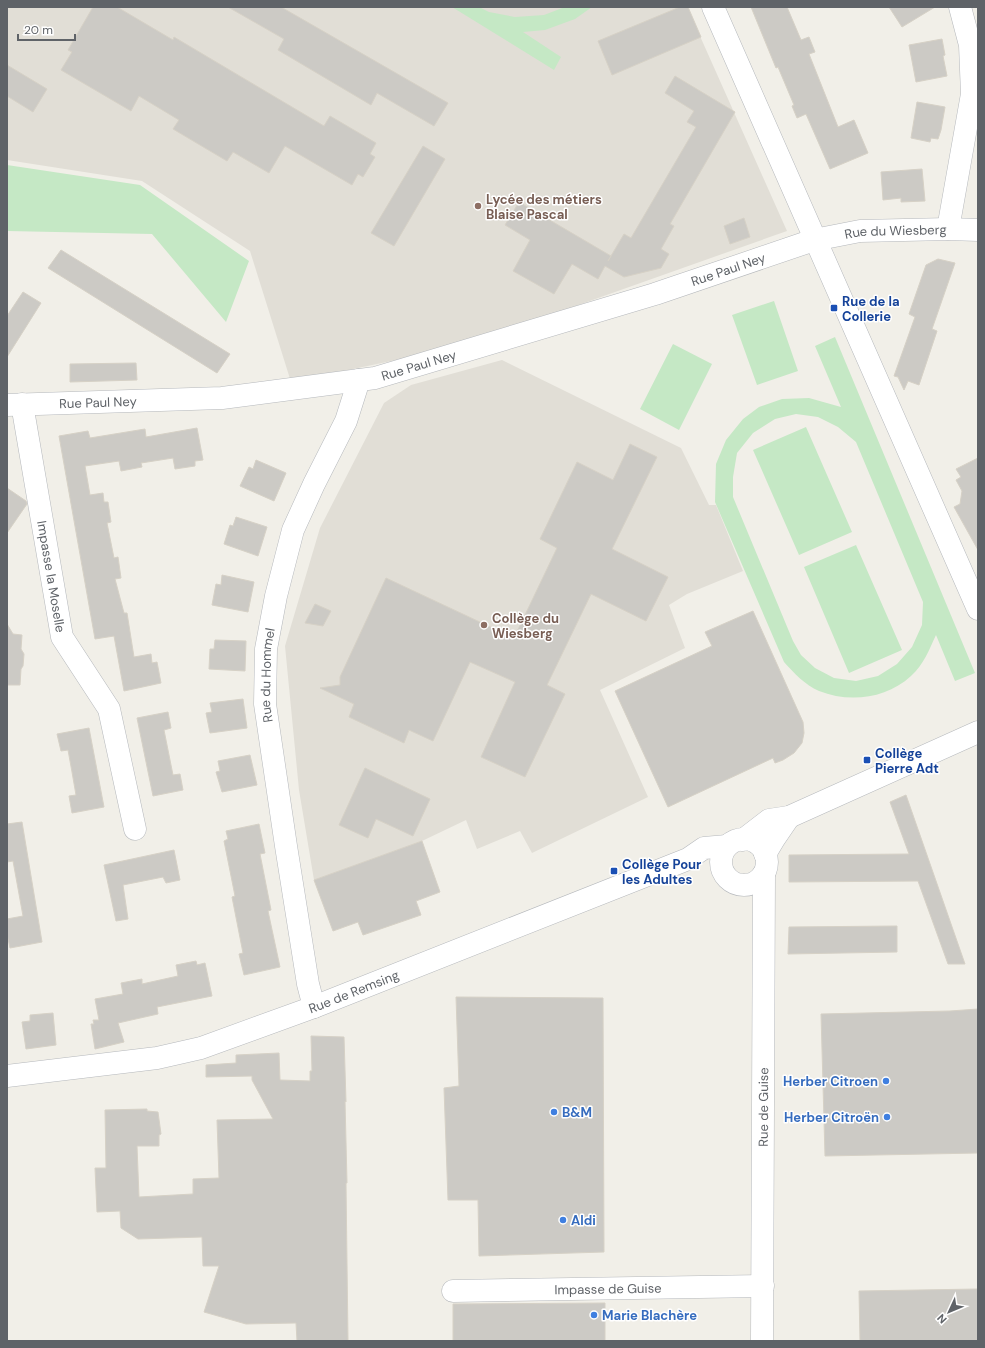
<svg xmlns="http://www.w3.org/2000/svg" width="985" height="1348" viewBox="0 0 985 1348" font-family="'DM Sans',sans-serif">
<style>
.education{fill:#e1ded6}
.green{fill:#c5e8c5;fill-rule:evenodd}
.building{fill:#cccac5;stroke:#d6d1c6}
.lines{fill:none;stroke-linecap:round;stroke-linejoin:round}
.minor-casing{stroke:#b5b8bc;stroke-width:23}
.tertiary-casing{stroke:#b5b8bc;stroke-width:23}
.minor{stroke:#fff;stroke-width:22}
.tertiary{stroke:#fff;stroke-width:22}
.education-dot{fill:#8d6e63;stroke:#fff;stroke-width:1.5}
.transit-dot{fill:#1a4fb4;stroke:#fff;stroke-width:1.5}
.shop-dot{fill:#3f7fe0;stroke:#fff;stroke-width:1.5}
.labels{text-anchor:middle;stroke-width:3;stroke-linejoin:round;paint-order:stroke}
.education-label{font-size:13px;font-weight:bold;fill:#785e54;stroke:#fff;text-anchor:start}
.street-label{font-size:13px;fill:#5f6368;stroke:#fff}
.transit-label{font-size:13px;font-weight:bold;fill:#164399;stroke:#fff;text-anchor:start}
.shop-label{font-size:13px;font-weight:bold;fill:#366cbe;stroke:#fff;text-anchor:start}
</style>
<rect width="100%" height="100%" fill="#f1efe8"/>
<path class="education" d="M 7,7 L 687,7 L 787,231 L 463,346 L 291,382 L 250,251 L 142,181 L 7,160 Z
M 502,360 L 681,448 L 709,505 L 716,505 L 743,571 L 687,594 L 669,605 L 685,648 L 600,690 L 648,797 L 532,853 L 520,831 L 477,849 L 466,820 L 422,841 L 314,880 L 299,790 L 285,646 L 320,528 L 384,403 L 411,385 Z"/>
<path class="green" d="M 452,7 L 479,7 L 489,12 L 515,17 L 544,15 L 565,7 L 592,7 L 575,19 L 545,30 L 523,32 L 561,57 L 554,70 Z
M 7,165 L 140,185 L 249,261 L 226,322 L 152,234 L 7,231 Z
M 774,301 L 798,371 L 757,385 L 732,315 Z
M 835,337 L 975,673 L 955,681 L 936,635 C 929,650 924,664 911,676 C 886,699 849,703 819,691 C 805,685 794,673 784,662 L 715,502 L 716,464 L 726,440 L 743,419 L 759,407 L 782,399 L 809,398 L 841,407 L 815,346 ZM 796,414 L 818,417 L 838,427 L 856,442 L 923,602 L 922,625 L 912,647 L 897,664 L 878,676 L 856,681 L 834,678 L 815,668 L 801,655 L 793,641 L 733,497 L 733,477 L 737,453 L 753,433 L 775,419 Z
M 673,344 L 712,364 L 679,430 L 640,409 Z
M 806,427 L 852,532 L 799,555 L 753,450 Z
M 856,545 L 902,650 L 849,673 L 804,567 Z"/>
<path class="building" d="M 93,7 L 117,7 L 173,40 L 174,37 L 324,126 L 330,116 L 376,143 L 370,154 L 375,157 L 363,177 L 358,174 L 352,185 L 285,146 L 269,173 L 233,152 L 227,161 L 173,129 L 179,120 L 139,96 L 131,111 L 61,70 L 72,52 L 68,50 Z
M 228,7 L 281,7 L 448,103 L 434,126 L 377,93 L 371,105 L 278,50 L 284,39 Z
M 680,7 L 688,7 L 701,37 L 612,75 L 598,41 Z
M 751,7 L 787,7 L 801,40 L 809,37 L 815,52 L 809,54 L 838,127 L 854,120 L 868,153 L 830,169 L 806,114 L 797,118 L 792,106 L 794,105 L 778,67 L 776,68 Z
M 889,7 L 935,7 L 902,27 Z
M 942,39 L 945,55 L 943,56 L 947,76 L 916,82 L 909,45 Z
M 7,65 L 47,89 L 33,112 L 7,96 Z
M 675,76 L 735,112 L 670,224 L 674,226 L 661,249 L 669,254 L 661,268 L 624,277 L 605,266 L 598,279 L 572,264 L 554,294 L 513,271 L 530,240 L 505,225 L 519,202 L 611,256 L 608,261 L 624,234 L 631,238 L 696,127 L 687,122 L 694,111 L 665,93 Z
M 917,102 L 945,107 L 941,130 L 938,139 L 931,138 L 930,142 L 911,138 Z
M 423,146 L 445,159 L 394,246 L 371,233 Z
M 922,169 L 925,201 L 901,202 L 901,198 L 883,200 L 881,172 Z
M 744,218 L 750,237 L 730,244 L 724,226 Z
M 61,250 L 230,354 L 217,373 L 48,268 Z
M 938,259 L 955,263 L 932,329 L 937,331 L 919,385 L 908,381 L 904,390 L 898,377 L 894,376 L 915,317 L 909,314 L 926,265 Z
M 23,292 L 41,303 L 7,357 L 7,316 Z
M 136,363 L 137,380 L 70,382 L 70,364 Z
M 197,428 L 203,460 L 195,461 L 195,466 L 175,469 L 173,458 L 141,463 L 142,467 L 121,471 L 119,461 L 85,466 L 90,495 L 103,493 L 104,502 L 108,502 L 111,522 L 107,523 L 114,558 L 118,557 L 121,578 L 115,579 L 124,613 L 127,613 L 134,657 L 151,654 L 152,663 L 157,662 L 161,683 L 124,691 L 114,636 L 95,639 L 59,436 L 88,431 L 90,438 L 145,429 L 146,437 Z
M 630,444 L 657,457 L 612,549 L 668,577 L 646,621 L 591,594 L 547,685 L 565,694 L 525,777 L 481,757 L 515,682 L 470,662 L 433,741 L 409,730 L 404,743 L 349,717 L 354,704 L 320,688 L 340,685 L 340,677 L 386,578 L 514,638 L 557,548 L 540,539 L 577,462 L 613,480 Z
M 978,458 L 978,550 L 954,507 L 960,504 L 962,491 L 956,480 L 961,477 L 956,469 Z
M 256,460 L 286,473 L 274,501 L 240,486 L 249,467 L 253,469 Z
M 7,488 L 26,501 L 27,504 L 7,533 Z
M 236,517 L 267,527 L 258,556 L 224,544 L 230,525 L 233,526 Z
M 222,575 L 254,582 L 248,612 L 212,605 L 216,584 L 221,585 Z
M 315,604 L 331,611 L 323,626 L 305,623 Z
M 753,611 L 803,722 L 804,733 L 802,743 L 794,753 L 783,760 L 775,763 L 773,758 L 668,807 L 615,691 L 712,646 L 705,632 Z
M 7,624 L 13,634 L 22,635 L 21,649 L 24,654 L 23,666 L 21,669 L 20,685 L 7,685 Z
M 215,640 L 246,641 L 245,671 L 209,669 L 210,649 L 214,649 Z
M 243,699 L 247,728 L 210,733 L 206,713 L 212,712 L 210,703 Z
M 168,712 L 171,728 L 164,730 L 173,775 L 180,774 L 183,790 L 153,796 L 137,718 Z
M 89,728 L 104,807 L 72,813 L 69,796 L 76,795 L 72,772 L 68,750 L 61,751 L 57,734 Z
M 250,755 L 257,785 L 222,792 L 216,772 L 220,771 L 218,761 Z
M 365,768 L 430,799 L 413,836 L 376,819 L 368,838 L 339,825 Z
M 906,795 L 965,964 L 948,964 L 918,881 L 789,882 L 789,855 L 909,854 L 890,802 Z
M 22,822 L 42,942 L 10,948 L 7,934 L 7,919 L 23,916 L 13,861 L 7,862 L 7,824 Z
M 259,824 L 265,853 L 260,854 L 271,910 L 268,911 L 280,967 L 244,975 L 239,954 L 243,953 L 232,897 L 235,896 L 224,841 L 228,839 L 226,831 Z
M 422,841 L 440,892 L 416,901 L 421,915 L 363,935 L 358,922 L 333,931 L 314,880 Z
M 174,850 L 180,880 L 166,883 L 163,877 L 123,885 L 128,919 L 116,921 L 104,865 Z
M 897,926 L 897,952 L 788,954 L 789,927 Z
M 196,961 L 197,965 L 205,963 L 212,996 L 157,1007 L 158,1014 L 118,1023 L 124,1042 L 95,1049 L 91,1024 L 94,1024 L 93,1020 L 99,1020 L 95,999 L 123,994 L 121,983 L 142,979 L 142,984 L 178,976 L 176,965 Z
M 456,997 L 603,998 L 604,1252 L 479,1256 L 478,1200 L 448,1200 L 444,1088 L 459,1086 Z
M 978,1009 L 978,1153 L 825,1156 L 821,1014 L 950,1011 Z
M 53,1013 L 56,1045 L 26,1049 L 22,1022 L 30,1021 L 30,1015 Z
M 311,1036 L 344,1037 L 346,1102 L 345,1101 L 347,1183 L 346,1183 L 348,1341 L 297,1341 L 296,1323 L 246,1324 L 204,1312 L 219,1266 L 203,1266 L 202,1237 L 138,1239 L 121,1228 L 120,1211 L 97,1212 L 95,1168 L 106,1168 L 105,1110 L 147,1109 L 147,1111 L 158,1112 L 161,1134 L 159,1135 L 159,1146 L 137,1146 L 139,1197 L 193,1194 L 193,1179 L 219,1178 L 217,1120 L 273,1119 L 252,1080 L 252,1076 L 206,1077 L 206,1065 L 236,1063 L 236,1055 L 279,1053 L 280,1080 L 310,1081 L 310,1071 L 312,1071 Z
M 978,1289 L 978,1341 L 860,1341 L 859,1291 Z
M 605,1303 L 605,1341 L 453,1341 L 453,1304 Z"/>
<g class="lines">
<defs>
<g id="minor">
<path d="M 948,229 L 972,94 L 970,45 L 960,7"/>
<path id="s1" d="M 22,404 L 62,637 L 109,709 L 135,829"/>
<path id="s2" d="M 7,405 L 222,398 L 375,378 L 655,294 L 814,240 L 860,231 L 948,229 L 978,230"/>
<circle cx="744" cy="862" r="23"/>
<path d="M 743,840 L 769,820 L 789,817 L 978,732"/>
<path d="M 765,854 L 774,839 L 789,817"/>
<path id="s3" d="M 314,1007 L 308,984 L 286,846 L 265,704 L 266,649 L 276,596 L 293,530 L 314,484 L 346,421 L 359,380"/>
<path id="s4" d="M 7,1076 L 157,1058 L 201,1048 L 314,1007 L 688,859 L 704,848 L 727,846"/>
<path id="s5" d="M 453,1291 L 763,1286"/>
<path id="s6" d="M 762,1341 L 764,874"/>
</g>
<path id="tertiary" d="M 713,7 L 978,609"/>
</defs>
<use href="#minor" class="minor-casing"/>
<use href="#tertiary" class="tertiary-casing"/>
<use href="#minor" class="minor"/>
<use href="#tertiary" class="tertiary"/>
</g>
<g class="education-dot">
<circle cx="478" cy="206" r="4"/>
<circle cx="484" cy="625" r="4"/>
</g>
<g class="transit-dot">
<rect x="830" y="304" width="8" height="8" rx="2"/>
<rect x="863" y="756" width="8" height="8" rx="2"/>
<rect x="610" y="867" width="8" height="8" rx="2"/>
</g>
<g class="shop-dot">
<circle cx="886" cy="1081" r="4"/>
<circle cx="554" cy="1112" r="4"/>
<circle cx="887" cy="1117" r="4"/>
<circle cx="563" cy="1220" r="4"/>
<circle cx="594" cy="1315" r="4"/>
</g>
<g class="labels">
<g class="education-label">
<text x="486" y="204">Lycée des métiers<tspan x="486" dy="15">Blaise Pascal</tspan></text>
<text x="492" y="623">Collège du<tspan x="492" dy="15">Wiesberg</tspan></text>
</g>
<g class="street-label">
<text dy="5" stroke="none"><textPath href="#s2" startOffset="912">Rue du Wiesberg</textPath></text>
<text dy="5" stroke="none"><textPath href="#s2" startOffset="739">Rue Paul Ney</textPath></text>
<text dy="5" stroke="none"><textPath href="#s2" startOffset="415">Rue Paul Ney</textPath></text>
<text dy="5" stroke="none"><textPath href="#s2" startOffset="91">Rue Paul Ney</textPath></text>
<text dy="5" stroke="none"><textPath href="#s1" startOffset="175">Impasse la Moselle</textPath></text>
<text dy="5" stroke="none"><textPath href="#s3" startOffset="336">Rue du Hommel</textPath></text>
<text dy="5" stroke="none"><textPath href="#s4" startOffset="359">Rue de Remsing</textPath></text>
<text dy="5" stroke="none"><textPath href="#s6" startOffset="234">Rue de Guise</textPath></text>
<text dy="5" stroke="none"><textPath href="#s5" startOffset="155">Impasse de Guise</textPath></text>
</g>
<g class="transit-label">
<text x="842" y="306">Rue de la<tspan x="842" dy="15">Collerie</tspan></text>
<text x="875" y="758">Collège<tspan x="875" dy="15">Pierre Adt</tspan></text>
<text x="622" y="869">Collège Pour<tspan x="622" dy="15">les Adultes</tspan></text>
</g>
<g class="shop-label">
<text x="878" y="1086" text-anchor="end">Herber Citroen</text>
<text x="562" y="1117">B&amp;M</text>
<text x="879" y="1122" text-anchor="end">Herber Citroën</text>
<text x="571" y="1225">Aldi</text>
<text x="602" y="1320">Marie Blachère</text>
</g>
</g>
<rect width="985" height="1348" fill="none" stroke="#5f6368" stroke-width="16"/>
<g transform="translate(949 1312) rotate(226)" stroke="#ffffff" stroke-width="3" paint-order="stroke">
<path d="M0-3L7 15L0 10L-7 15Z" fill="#5f6368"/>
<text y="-6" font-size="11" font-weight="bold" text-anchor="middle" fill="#5f6368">N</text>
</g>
<path d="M18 34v6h57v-6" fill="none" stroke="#5f6368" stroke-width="2"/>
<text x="24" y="34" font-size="12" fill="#5f6368" stroke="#ffffff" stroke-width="3" paint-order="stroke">20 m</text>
</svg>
